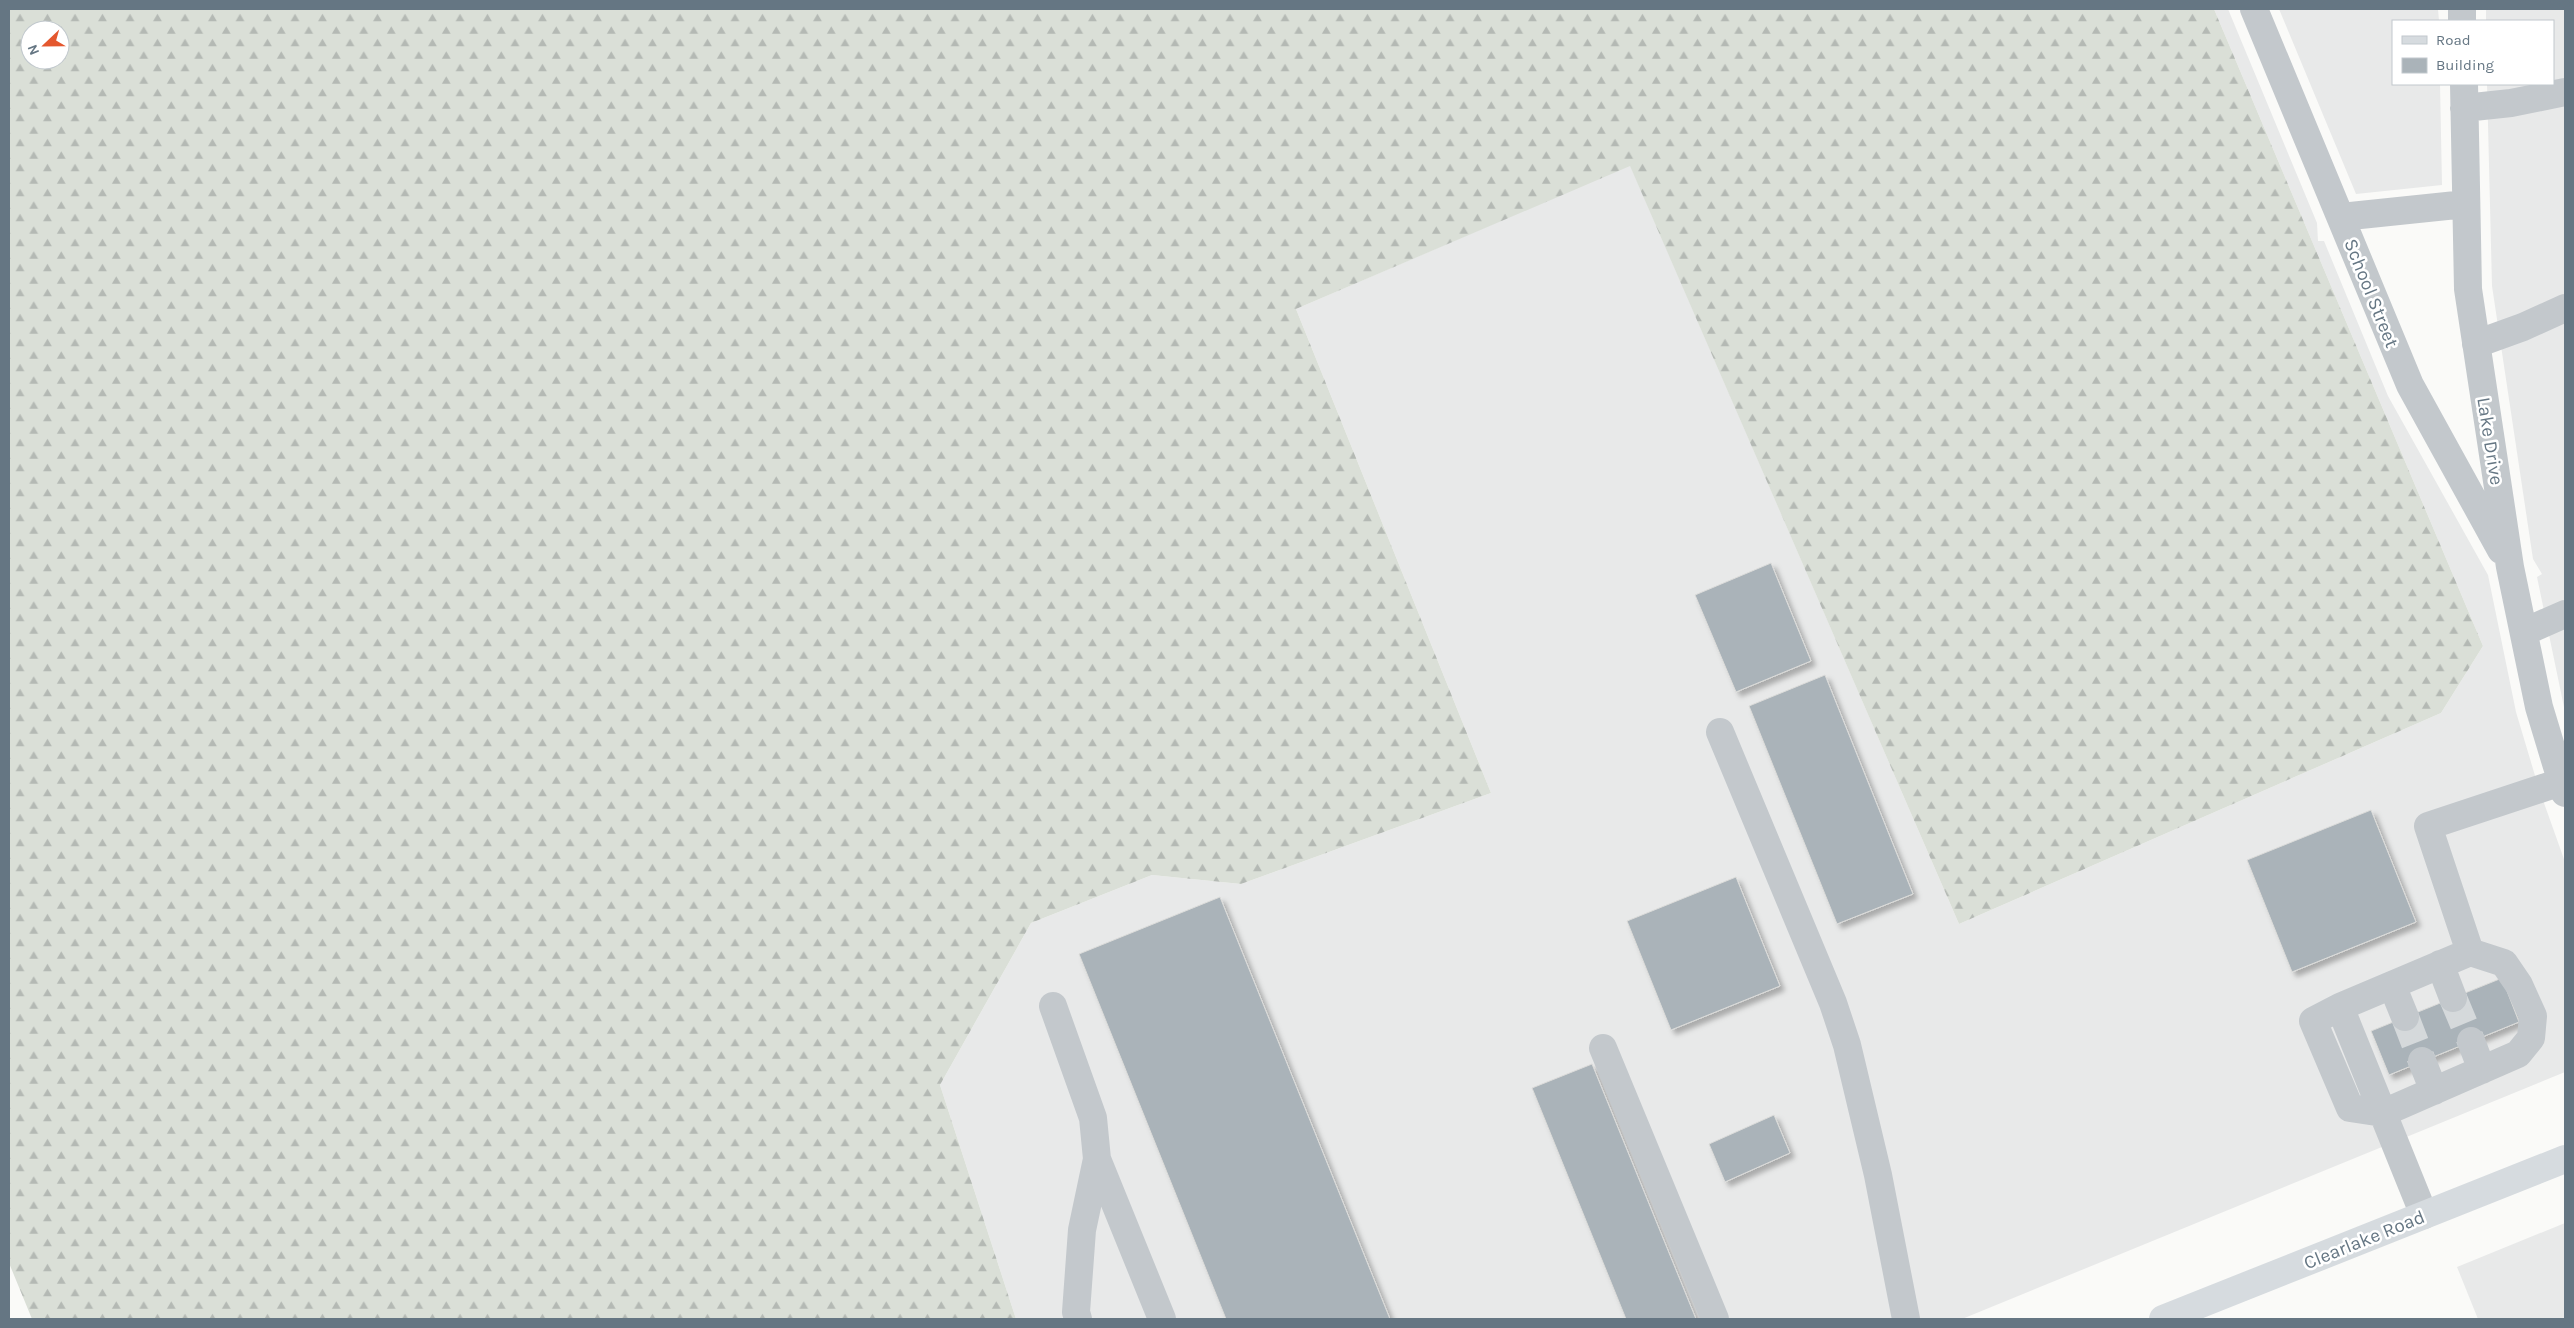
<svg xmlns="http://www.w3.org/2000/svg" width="2574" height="1328" viewBox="0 0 2574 1328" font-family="Karla,sans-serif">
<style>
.built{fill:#e8e9e9}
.forest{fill:url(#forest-firs);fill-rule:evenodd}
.building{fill:#aab3b9;stroke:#dcdcda;filter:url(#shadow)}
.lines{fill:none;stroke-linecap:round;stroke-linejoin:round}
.minor-tunnel{stroke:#d5d9db;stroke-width:28;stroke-dasharray:28 14;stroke-linecap:butt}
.minor{stroke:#c3c8cc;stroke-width:28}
.major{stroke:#d6dbdf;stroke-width:28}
.labels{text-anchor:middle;stroke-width:5;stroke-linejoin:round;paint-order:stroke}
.street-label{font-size:19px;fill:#657683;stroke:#fff}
</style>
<defs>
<pattern id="forest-firs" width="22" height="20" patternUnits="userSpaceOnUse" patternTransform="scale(1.25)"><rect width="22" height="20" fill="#dadfd7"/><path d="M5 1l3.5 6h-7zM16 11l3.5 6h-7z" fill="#b4b9b4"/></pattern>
<filter id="shadow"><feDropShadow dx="4.5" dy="4.5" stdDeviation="2.5" flood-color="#0004"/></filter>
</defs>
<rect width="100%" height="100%" fill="#fafaf8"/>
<path class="built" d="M 2214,9 L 2228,9 L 2317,223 L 2318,241 L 2324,241 L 2388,396 L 2488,575 L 2516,712 L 2539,789 L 2565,862 L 2565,1072 L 1962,1319 L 1016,1319 L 940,1085 L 1031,923 L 1152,875 L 1241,884 L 1491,793 L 1296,309 L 1630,165 L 1959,924 L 2441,713 L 2483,646 Z
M 2279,9 L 2438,9 L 2439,21 L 2393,21 L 2393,84 L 2440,84 L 2442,185 L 2356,194 Z
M 2486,9 L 2565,9 L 2565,712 L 2537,577 L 2542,574 L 2533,559 L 2492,286 L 2487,84 L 2553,84 L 2553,21 L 2486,21 Z
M 2565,1223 L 2565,1319 L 2478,1319 L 2457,1267 Z"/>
<path class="forest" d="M 9,9 L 2214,9 L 2483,646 L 2441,713 L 1959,924 L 1630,166 L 1296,309 L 1491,793 L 1241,884 L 1152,875 L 1031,923 L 940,1085 L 1016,1319 L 32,1319 L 9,1263 ZM 30,30 L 60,30 L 60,60 L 30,60 Z"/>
<path class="building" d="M 1771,563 L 1811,661 L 1736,692 L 1695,595 Z
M 1825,675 L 1913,894 L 1837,924 L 1749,706 Z
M 2371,810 L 2416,922 L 2292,972 L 2247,860 Z
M 1736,877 L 1780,986 L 1671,1030 L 1627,921 Z
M 1220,897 L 1390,1319 L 1226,1319 L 1079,954 Z
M 2502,978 L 2519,1022 L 2389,1075 L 2371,1031 Z
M 1592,1064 L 1696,1319 L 1626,1319 L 1532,1088 Z
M 1774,1115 L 1790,1153 L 1725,1182 L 1709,1144 Z"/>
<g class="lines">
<path class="minor-tunnel" d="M 2453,998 L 2471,1041
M 2405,1017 L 2422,1061"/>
<path class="minor" d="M 2254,9 L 2410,385 L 2501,550
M 2462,9 L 2462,21
M 2464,84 L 2468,289 L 2510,567 L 2539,707 L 2565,793
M 2464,108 L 2511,103 L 2565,92
M 2341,217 L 2466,204
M 2476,344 L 2523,327 L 2565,308
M 2524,632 L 2565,614
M 1720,732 L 1833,1003 L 1847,1045 L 1878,1175 L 1906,1319
M 2440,964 L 2453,998
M 2392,985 L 2405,1017
M 1053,1006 L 1093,1118 L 1097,1159 L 1082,1230 L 1076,1312 L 1078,1319
M 2340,1007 L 2313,1021 L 2350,1108 L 2383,1113 L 2518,1054 L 2531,1038 L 2533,1016 L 2519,985 L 2504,963 L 2470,952
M 2471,1041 L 2482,1070
M 1603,1048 L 1715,1319
M 2422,1061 L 2434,1091
M 1097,1159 L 1162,1319
M 2424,1215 L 2340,1007 L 2470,952 L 2428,826 L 2561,782"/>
<path class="major" d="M 2163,1319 L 2565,1159"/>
</g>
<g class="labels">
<g class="street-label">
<text transform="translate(2372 293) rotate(68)" y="7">School Street</text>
<text transform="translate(2491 441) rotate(81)" y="7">Lake Drive</text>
<text transform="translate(2364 1239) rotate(-22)" y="7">Clearlake Road</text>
</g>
</g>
<rect width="2574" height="1328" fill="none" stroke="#657683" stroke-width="20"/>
<rect x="2392" y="20" width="162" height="65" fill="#ffffff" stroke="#c1c8cd"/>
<rect x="2402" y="36" width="25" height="8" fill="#d6dbdf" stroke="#c1c8cd"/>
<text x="2436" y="45" font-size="15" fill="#657683">Road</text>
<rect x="2402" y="58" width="25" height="15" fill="#aab3b9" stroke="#c1c8cd"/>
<text x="2436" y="70" font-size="15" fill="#657683">Building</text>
<g transform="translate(45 45) rotate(248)"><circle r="24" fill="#ffffff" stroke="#c1c8cd"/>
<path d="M0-4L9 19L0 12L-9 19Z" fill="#e4572e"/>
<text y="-8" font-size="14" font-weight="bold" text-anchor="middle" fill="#657683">N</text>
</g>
</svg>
